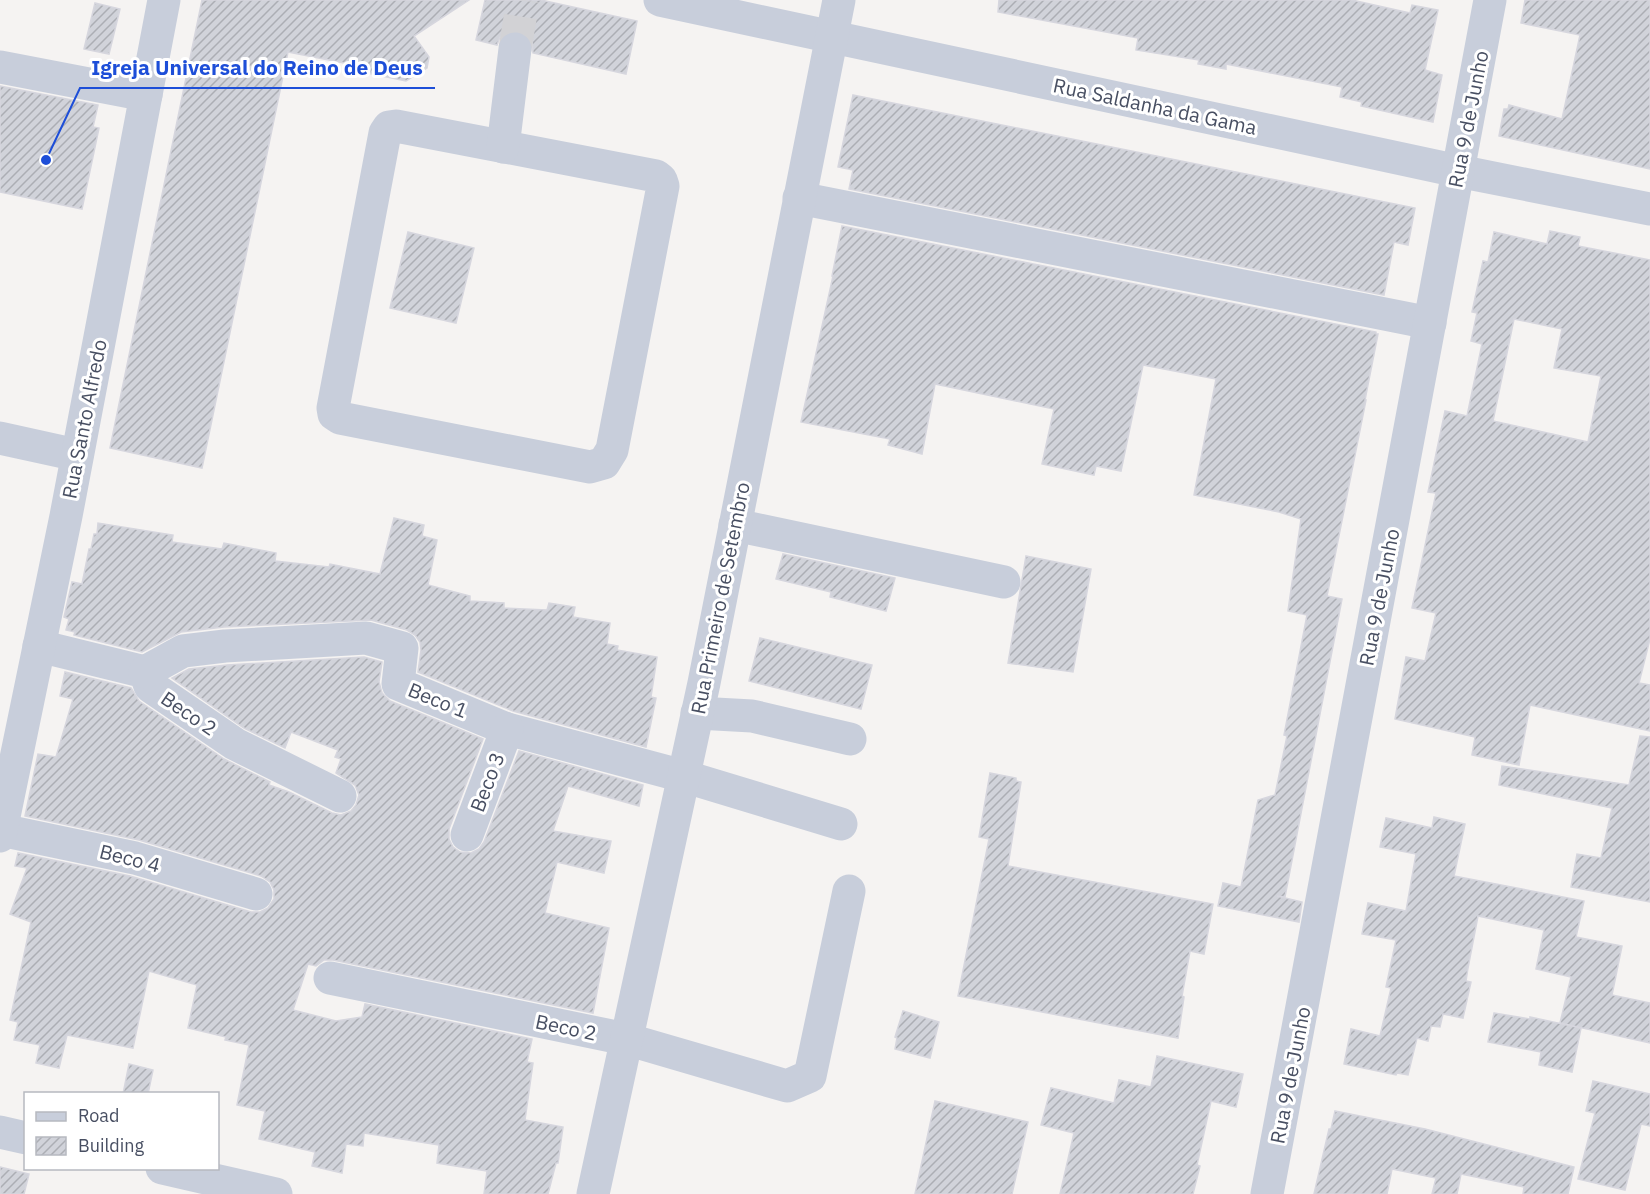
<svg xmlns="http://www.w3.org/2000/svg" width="1650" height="1194" font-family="'IBM Plex Sans',sans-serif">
<defs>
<pattern id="building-hatch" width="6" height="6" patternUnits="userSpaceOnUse" patternTransform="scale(1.5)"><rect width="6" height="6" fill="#d1d3da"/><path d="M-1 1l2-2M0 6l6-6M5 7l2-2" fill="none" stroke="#acaeb4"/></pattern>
</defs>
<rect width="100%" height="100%" fill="#f5f3f2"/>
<g fill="url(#building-hatch)" stroke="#d6d6de" stroke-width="1.5" fill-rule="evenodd">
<polygon points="202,0 469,0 414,36 429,57 427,68 406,81 353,70 349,64 288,52 202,468 110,448"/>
<polygon points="485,0 541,0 637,21 626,74 533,53 532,41 526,34 518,31 507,32 500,37 497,45 476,40"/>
<polygon points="999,0 1352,0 1410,13 1412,5 1438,10 1425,70 1442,75 1433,122 1361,106 1362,102 1340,97 1342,87 1226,64 1226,69 1198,64 1199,60 1136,50 1138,38 998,12"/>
<polygon points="1525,0 1650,0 1650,169 1499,136 1504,109 1508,109 1509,105 1562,119 1580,35 1521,23"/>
<polygon points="95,3 120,9 109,54 84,49"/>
<polygon points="0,86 98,105 93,127 99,128 82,209 0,192"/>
<polygon points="853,95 1415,208 1408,245 1394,242 1384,295 849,189 853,170 838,167"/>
<polygon points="842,226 1376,332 1376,334 1378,334 1365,400 1366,400 1327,596 1342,599 1285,897 1277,896 1302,902 1299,922 1218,906 1223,883 1241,887 1258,800 1275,795 1287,736 1284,735 1307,615 1288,611 1301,519 1279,512 1194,495 1216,379 1143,365 1121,471 1096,466 1094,475 1042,464 1054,409 935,384 922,454 888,445 890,439 801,422 833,276 832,276"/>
<path d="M1550,231l30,6 -2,9 72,14v379l-11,44 11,2v46l-120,-26 -11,60 -47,-10 3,-18 -80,-18 11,-62 19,4 11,-48 -24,-5 24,-115 -8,-1 17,-81 22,5 15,-72 -11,-3 6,-28 -5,-1 11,-51 5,1 6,-30 53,12zM1514,319l48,10 -8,39 47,8 -13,66 -95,-21z"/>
<polygon points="408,232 474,248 456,323 390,308"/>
<polygon points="394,518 424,525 422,536 437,540 428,585 470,596 470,601 504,603 504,608 547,610 549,603 575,607 573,617 610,623 607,644 618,646 617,650 657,657 651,697 656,698 646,747 513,711 418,672 421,650 420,642 415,635 407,630 371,620 224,627 181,632 142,652 74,635 75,632 66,630 69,619 64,617 72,582 82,584 89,549 91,549 94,534 97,534 98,523 173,535 172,542 222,549 224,543 276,553 275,561 329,567 330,564 380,574"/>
<polygon points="783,554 895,578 886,611 830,597 831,592 776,579"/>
<polygon points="1026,556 1091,569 1073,672 1008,663"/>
<polygon points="760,638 872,665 861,709 749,681"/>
<polygon points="364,657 382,662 379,682 382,693 390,701 483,739 449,829 449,839 453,847 460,852 471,853 479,849 484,842 519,751 643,785 639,806 568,786 553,831 611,841 604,873 557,862 545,913 609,928 593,1013 333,960 324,960 316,966 308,964 293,1010 336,1021 362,1017 365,1004 532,1039 527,1062 533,1063 525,1120 563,1127 558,1163 556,1163 548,1194 484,1194 487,1171 437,1163 439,1145 364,1133 363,1146 346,1144 342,1173 312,1166 315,1152 259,1139 265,1111 237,1105 249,1045 225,1040 226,1037 188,1028 197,985 149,971 133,1048 67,1035 59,1068 36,1063 40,1045 14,1040 18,1022 10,1020 31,922 10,914 27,868 15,866 18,853 130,876 251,912 260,912 268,908 274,899 274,890 270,882 261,876 139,840 25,816 38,754 56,757 73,699 60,696 65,672 131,688 139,701 224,759 270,782 269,785 289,792 332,813 341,815 351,811 356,805 359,795 355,785 336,773 341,759 335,757 338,750 291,732 285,748 244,728 172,678 189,669 227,665"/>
<polygon points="1640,736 1650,737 1650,902 1571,887 1577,854 1601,858 1612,808 1499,785 1502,766 1629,785"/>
<polygon points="990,773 1016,778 1016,781 1021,782 1008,866 1213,904 1204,954 1190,951 1182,996 1184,997 1178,1038 958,996 989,839 979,837"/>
<polygon points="1434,817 1465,824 1454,876 1584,901 1576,937 1622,946 1612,995 1650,1003 1650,1043 1560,1023 1571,977 1536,969 1544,930 1478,916 1468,968 1466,981 1471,982 1463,1018 1443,1014 1440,1027 1431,1026 1428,1041 1417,1038 1408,1075 1397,1073 1396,1075 1344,1064 1351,1029 1380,1036 1391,988 1386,987 1396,940 1362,934 1368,903 1406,911 1416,854 1380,847 1386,818 1432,828"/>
<polygon points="903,1011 939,1022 930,1058 895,1049 897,1038 895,1037"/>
<polygon points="1494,1013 1530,1019 1530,1017 1581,1028 1572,1072 1539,1065 1541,1052 1488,1042"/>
<polygon points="1157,1056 1243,1074 1236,1107 1211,1101 1197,1165 1200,1166 1193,1194 1060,1194 1074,1133 1041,1125 1051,1088 1114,1103 1119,1080 1151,1087"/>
<polygon points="129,1064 153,1070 148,1094 123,1094"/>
<polygon points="1593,1081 1650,1094 1650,1126 1641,1124 1625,1190 1578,1179 1595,1113 1586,1111"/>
<polygon points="935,1101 1028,1122 1012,1194 915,1194"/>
<polygon points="1335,1111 1425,1129 1574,1167 1568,1194 1523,1194 1524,1187 1461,1174 1457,1194 1432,1194 1436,1178 1392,1169 1387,1194 1314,1194 1329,1129 1331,1129"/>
<polygon points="0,1167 29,1174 24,1194 0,1194"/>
</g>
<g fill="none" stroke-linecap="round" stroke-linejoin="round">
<polyline stroke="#d2d2d5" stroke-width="33" stroke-dasharray="33 16" stroke-linecap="butt" points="515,49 523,0"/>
<g stroke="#c8cedb" stroke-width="33">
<polyline points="660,0 1458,171 1650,209"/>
<polyline points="0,67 146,95"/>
<polygon points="396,126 656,176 661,180 663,186 612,450 604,463 590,467 340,418 334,414 333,408 385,133 389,127"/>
<polyline points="503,147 515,49"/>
<polyline points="799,198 1430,323"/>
<polyline points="0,438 77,455"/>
<polyline points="735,525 1004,582"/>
<polyline points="39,646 145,672 150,686 235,744 340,796"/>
<polyline points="145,672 183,651 225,646 366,638 402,648 398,684 507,729 683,776 841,824"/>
<polyline points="697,713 752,716 850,739"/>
<polyline points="1,830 135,858 256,894"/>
<polyline points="467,835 507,729"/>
<polyline points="0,836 66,516 164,0"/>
<polyline points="330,978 626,1039 787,1086 810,1076 849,891"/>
<polyline points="0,1132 26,1138"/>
<polyline points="162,1168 276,1194"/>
<polyline points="593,1194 704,683 839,0"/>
<polyline points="1267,1194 1490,0"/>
</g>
</g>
<g text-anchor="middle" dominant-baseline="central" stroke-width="6" stroke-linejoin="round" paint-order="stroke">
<g font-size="20" fill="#484f62" stroke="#fff">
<text transform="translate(1155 106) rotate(12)">Rua Saldanha da Gama</text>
<text transform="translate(1468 119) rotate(-79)">Rua 9 de Junho</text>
<text transform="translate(84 419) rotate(-79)">Rua Santo Alfredo</text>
<text transform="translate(1379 597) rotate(-79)">Rua 9 de Junho</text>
<text transform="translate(720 598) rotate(-79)">Rua Primeiro de Setembro</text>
<text transform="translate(438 700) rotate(22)">Beco 1</text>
<text transform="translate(189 713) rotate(34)">Beco 2</text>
<text transform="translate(487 782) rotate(-69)">Beco 3</text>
<text transform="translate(130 858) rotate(14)">Beco 4</text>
<text transform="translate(566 1027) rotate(12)">Beco 2</text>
<text transform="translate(1290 1075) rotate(-79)">Rua 9 de Junho</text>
</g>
</g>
<path fill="none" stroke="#1d4ed8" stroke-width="2" d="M46 160L80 88H435"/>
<circle fill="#1d4ed8" stroke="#fff" stroke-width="2" cx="46" cy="160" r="6"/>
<g font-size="21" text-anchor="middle" font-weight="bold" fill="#1d4ed8" stroke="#fff" stroke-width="6" stroke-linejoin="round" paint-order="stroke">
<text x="257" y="75">Igreja Universal do Reino de Deus</text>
</g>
<rect x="24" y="1092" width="195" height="78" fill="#ffffff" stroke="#b6b9c0" stroke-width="1.5"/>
<rect x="36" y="1112" width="30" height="9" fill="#c8cedb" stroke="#b6b9c0" stroke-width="1.5"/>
<text x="78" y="1122" font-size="18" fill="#484f62">Road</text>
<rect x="36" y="1137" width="30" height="18" fill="url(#building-hatch)" stroke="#b6b9c0" stroke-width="1.5"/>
<text x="78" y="1152" font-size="18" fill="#484f62">Building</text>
</svg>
